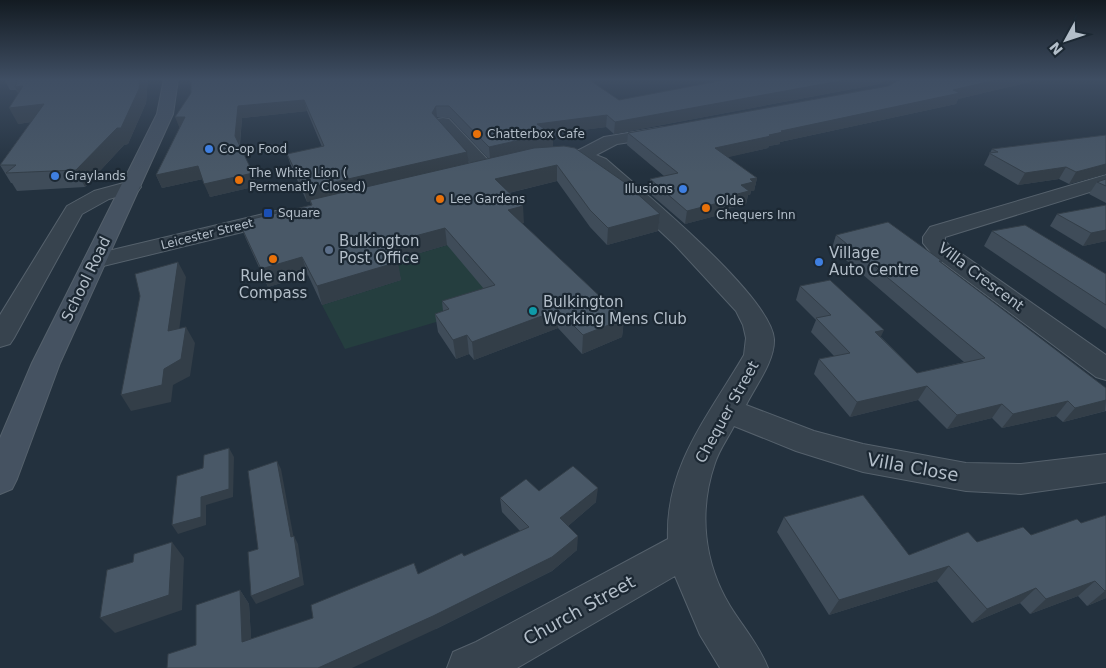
<svg xmlns="http://www.w3.org/2000/svg" width="1106" height="668" font-family="'DejaVu Sans',sans-serif">
<rect width="100%" height="100%" fill="#23313e"/>
<polygon fill="#253e3f" points="515,225 497,304 345,349 322,305 401,280 390,262"/>
<g fill="none" stroke-linecap="round" stroke-linejoin="round">
<defs>
<g id="street">
<polygon points="443,118 449,119 491,163 493,167 491,171 484,173 477,171 437,127 435,123 437,119"/>
<path d="M664,127l6,1 3,4 -3,4 -53,8 -21,11 10,4c35,31 165,137 168,180 1,22 -18,46 -28,66l68,26 49,13 103,19 55,1 85,-10v28l-85,12 -55,-3 -103,-19 -67,-21 -62,-25c-6,12 -15,24 -19,37 -17,49 -11,100 15,143 13,21 29,39 38,62h-48l-20,-33 -25,-59 -158,92h-70l6,-16 23,-10 192,-103c-3,-73 41,-124 76,-184l2,-17 -3,-13 -7,-14 -61,-66 -83,-78 -12,-6 -32,-3 -3,-4 3,-4 6,-1 25,1 25,-13z"/>
<polygon points="1106,175 1106,187 945,237 945,241 949,245 1106,355 1106,380 1096,377 933,255 923,243 923,237 930,227"/>
<polygon points="131,181 138,183 141,187 138,191 109,199 82,214 14,338 10,344 0,347 0,315 67,206 94,191"/>
<polygon points="276,211 284,212 287,217 284,222 95,268 87,266 83,261 87,256"/>
</g>
<polygon id="secondary" points="164,79 178,79 173,114 60,363 17,479 12,489 0,494 0,438 32,363 157,114"/>
</defs>
<use href="#street" stroke="#55616c" stroke-width="2"/>
<use href="#secondary" stroke="#55616c" stroke-width="2"/>
<use href="#street" fill="#37434e" fill-rule="evenodd"/>
<use href="#secondary" fill="#455261" fill-rule="evenodd"/>
</g>
<g fill="#3f4c59" fill-rule="evenodd">
<polygon points="4,79 148,79 146,103 128,144 124,145 85,187 17,191 12,183 11,183 0,165 31,122 18,124 18,93 16,90 10,90"/>
<polygon points="1030,82 958,99 956,104 780,142 780,144 769,146 768,148 727,157 757,178 754,191 751,191 750,195 748,195 746,204 720,211 719,215 685,224 648,192 650,179 664,176 627,145 628,133 888,86"/>
<path d="M879,84l-265,50 -8,-7 -55,7 2,13 107,67 -2,17 -51,14 -17,-18 -33,-46 -48,12 15,30h-2l102,96 -2,18 -40,17 -24,-26 -84,32 -5,-6 -13,5 -18,-27 -3,-18 8,-3 -1,-10 42,-12 -37,-44 -51,15 5,20 -79,25 -14,-30 -40,12 -22,-48 -7,-17 72,-17 -1,-4 -3,1 -16,-36 -4,-12 35,-7 -15,-36 -65,7 -2,27 17,41 -47,11 -7,-18 -41,9 -6,-13 24,-47 11,-35 428,7zM437,117l13,1 39,41 -21,4 -1,-11 -30,-34z"/>
<polygon points="1106,135 1106,174 1069,184 1059,179 1018,185 984,165 992,149"/>
<polygon points="1106,179 1106,203 1089,194 1097,182"/>
<polygon points="1106,205 1106,241 1083,246 1050,226 1057,214"/>
<polygon points="992,231 1106,274 1106,329 984,246"/>
<polygon points="836,235 942,261 941,263 1106,388 1106,411 1063,422 1056,416 1002,428 992,418 947,429 918,400 850,417 814,374 819,359 834,356 811,332 816,320 796,300 800,286 881,337 917,373 964,362 832,248"/>
<polygon points="539,491 596,502 568,526 577,550 552,571 436,629 196,645 240,590 249,604 251,639 313,618 418,574 464,556 520,531 502,512 500,498"/>
<polygon points="1106,515 1106,598 1087,606 1078,596 1030,614 1020,603 972,623 937,581 829,615 777,532 784,517 909,555 977,542 1031,535 1081,523"/>
</g>
<g fill="#333e48">
<polygon points="140,79 148,79 146,103 128,144 124,145 85,187 76,170"/>
<polygon points="851,79 887,79 879,84 614,134 615,122"/>
<polygon points="1000,79 1031,79 1030,82 958,99 956,104 780,142 780,144 769,146 768,148 712,161 715,148 769,135 781,131"/>
<polygon points="23,86 23,102 15,87"/>
<polygon points="304,100 307,111 242,118 239,148 235,136 238,106"/>
<polygon points="44,104 53,119 18,124 9,108"/>
<polygon points="436,106 437,117 434,124 432,113"/>
<polygon points="607,115 606,127 538,136 537,124"/>
<polygon points="175,117 185,117 180,129"/>
<polygon points="553,135 553,147 490,159 489,147 533,137"/>
<polygon points="467,152 469,164 307,202 304,189"/>
<polygon points="1106,164 1106,174 1069,184 1076,172"/>
<polygon points="557,165 557,181 496,196 495,179"/>
<polygon points="198,166 203,179 162,188 156,175"/>
<polygon points="1066,167 1059,179 1018,185 1025,173"/>
<polygon points="253,173 257,186 210,197 204,184"/>
<polygon points="757,178 754,191 751,191 750,195 748,195 746,204 720,211 719,215 685,224 687,211 718,199 750,179"/>
<polygon points="523,206 524,223 509,227 508,210"/>
<polygon points="660,214 658,231 607,245 608,228"/>
<polygon points="445,228 447,245 389,262 385,244"/>
<polygon points="1106,230 1106,241 1083,246 1091,233"/>
<polygon points="302,257 308,275 268,287 261,269"/>
<polygon points="178,262 186,277 177,347 168,331"/>
<polygon points="398,262 401,280 322,305 317,286"/>
<polygon points="558,310 558,328 474,360 472,342"/>
<polygon points="624,319 622,337 582,354 583,335"/>
<polygon points="186,327 195,343 190,376 173,385 171,402 131,411 121,395 164,369"/>
<polygon points="884,330 877,345 875,332"/>
<polygon points="467,335 469,354 456,359 453,340"/>
<polygon points="927,386 918,400 850,417 857,402"/>
<polygon points="1106,400 1105,411 1063,422 1075,408"/>
<polygon points="1068,401 1056,416 1002,428 1013,414"/>
<polygon points="1002,404 992,418 947,429 957,415"/>
<polygon points="229,448 234,457 233,497 206,505 206,525 178,534 172,525 201,497"/>
<polygon points="277,461 281,469 295,545 291,537"/>
<polygon points="598,488 596,502 560,533 560,518"/>
<polygon points="294,536 298,544 304,585 256,604 251,596"/>
<polygon points="578,536 577,550 552,571 436,629 352,668 318,668"/>
<polygon points="172,542 184,558 182,610 115,633 100,618"/>
<polygon points="949,566 937,581 829,615 839,600"/>
<polygon points="1095,581 1078,596 1030,614 1046,599"/>
<polygon points="1036,588 1020,603 972,623 987,609"/>
<polygon points="240,590 249,604 252,654 242,642"/>
<polygon points="1106,590 1106,598 1087,606 1105,591"/>
</g>
<g fill="#495867" stroke="#333e48">
<polygon points="18,79 140,79 139,89 121,128 117,128 76,170 6,173 16,165 0,165 44,104 9,108 23,86 15,87"/>
<polygon points="191,79 588,79 619,100 729,79 851,79 615,122 607,115 537,124 553,135 533,137 489,147 449,106 436,106 432,113 467,152 304,189 287,154 324,146 304,100 238,106 235,136 253,173 204,184 198,166 156,175 185,117 175,117 191,93"/>
<polygon points="901,79 1000,79 953,90 960,93 781,131 783,132 769,135 771,136 715,148 757,178 750,179 753,182 741,185 749,191 718,199 722,202 687,211 650,179 678,173 628,133 888,86"/>
<polygon points="1106,135 1106,164 1076,172 1066,167 1025,173 989,153 998,152 992,149"/>
<polygon points="564,146 575,148 624,182 660,214 608,228 590,210 557,165 495,179 523,206 508,210 624,319 583,335 558,310 472,342 467,335 453,340 435,314 449,309 442,301 495,285 445,228 385,244 398,262 317,286 302,257 261,269 239,222 312,205 310,200 534,148"/>
<polygon points="1106,179 1106,186 1097,182"/>
<polygon points="1106,205 1106,230 1091,233 1057,214"/>
<polygon points="888,222 942,261 939,261 1106,388 1106,400 1075,408 1068,401 1013,414 1002,404 957,415 927,386 857,402 819,359 850,353 816,318 831,315 800,286 830,280 884,330 875,332 917,373 985,358 836,235"/>
<polygon points="1025,225 1106,274 1106,305 992,231"/>
<polygon points="178,262 168,331 186,327 181,359 164,369 162,385 121,395 140,296 135,274"/>
<polygon points="229,448 229,489 201,497 201,517 172,525 177,476 203,468 204,455"/>
<polygon points="277,461 291,537 294,536 300,577 251,596 248,552 258,549 248,471"/>
<polygon points="573,466 598,488 560,518 578,536 552,557 433,616 318,668 167,668 168,654 196,645 196,605 240,590 242,642 313,618 311,605 414,563 418,574 462,553 464,556 529,527 500,498 526,479 539,491"/>
<polygon points="863,495 909,555 968,532 977,542 1023,527 1031,535 1077,519 1081,523 1106,515 1106,590 1105,591 1095,581 1046,599 1036,588 987,609 949,566 839,600 784,517"/>
<polygon points="172,542 169,595 100,618 107,570 133,562 134,554"/>
</g>
<linearGradient id="sky" x2="0" y2="1"><stop stop-color="#131b22"/><stop offset="0.46" stop-color="#3f4e63"/><stop offset="1" stop-color="#3f4e63" stop-opacity="0"/></linearGradient>
<rect width="1106" height="173" fill="url(#sky)"/>
<g fill="#e8710a" stroke="#1c2833" stroke-width="2">
<circle cx="477" cy="134" r="5"/>
<circle cx="239" cy="180" r="5"/>
<circle cx="440" cy="199" r="5"/>
<circle cx="706" cy="208" r="5"/>
<circle cx="273" cy="259" r="5"/>
</g>
<g fill="#3f7fe0" stroke="#1c2833" stroke-width="2">
<circle cx="209" cy="149" r="5"/>
<circle cx="55" cy="176" r="5"/>
<circle cx="683" cy="189" r="5"/>
<circle cx="819" cy="262" r="5"/>
</g>
<rect fill="#1a4fb4" stroke="#1c2833" stroke-width="2" x="263" y="208" width="10" height="10" rx="2.5"/>
<circle fill="#5c6f8a" stroke="#1c2833" stroke-width="2" cx="329" cy="250" r="5"/>
<circle fill="#0f9aa8" stroke="#1c2833" stroke-width="2" cx="533" cy="311" r="5"/>
<g text-anchor="middle" dominant-baseline="central" stroke-width="4.5" stroke-linejoin="round" paint-order="stroke">
<g font-size="12" fill="#b3bec9" stroke="#1c2833" text-anchor="start">
<text x="487" y="134">Chatterbox Cafe</text>
<text x="219" y="149">Co-op Food</text>
<text x="249" y="173">The White Lion (<tspan x="249" dy="14">Permenatly Closed)</tspan></text>
<text x="65" y="176">Graylands</text>
<text x="673" y="189" text-anchor="end">Illusions</text>
<text x="450" y="199">Lee Gardens</text>
<text x="716" y="201">Olde<tspan x="716" dy="14">Chequers Inn</tspan></text>
<text x="278" y="213">Square</text>
</g>
<g font-size="12" fill="#b3bec9" stroke="#1c2833">
<text transform="translate(207 234) rotate(-14)">Leicester Street</text>
</g>
<g font-size="15" fill="#b3bec9" stroke="#1c2833" text-anchor="start">
<text x="339" y="241">Bulkington<tspan x="339" dy="17">Post Office</tspan></text>
<text x="829" y="253">Village<tspan x="829" dy="17">Auto Centre</tspan></text>
<text x="273" y="276" text-anchor="middle">Rule and<tspan x="273" dy="17">Compass</tspan></text>
<text x="543" y="302">Bulkington<tspan x="543" dy="17">Working Mens Club</tspan></text>
</g>
<g font-size="15" fill="#b3bec9" stroke="#1c2833">
<text transform="translate(981 277) rotate(37)">Villa Crescent</text>
<text transform="translate(86 279) rotate(-64)">School Road</text>
<text transform="translate(727 412) rotate(-61)">Chequer Street</text>
</g>
<g font-size="18" fill="#b3bec9" stroke="#1c2833">
<text transform="translate(913 467) rotate(10)">Villa Close</text>
<text transform="translate(579 610) rotate(-29)">Church Street</text>
</g>
</g>
<g transform="translate(1066 40) rotate(230)" stroke="#1c2833" stroke-width="4" paint-order="stroke">
<path d="M0-4L9 19L0 12L-9 19Z" fill="#b3bec9"/>
<text y="-8" font-size="14" font-weight="bold" text-anchor="middle" fill="#b3bec9">N</text>
</g>
</svg>
